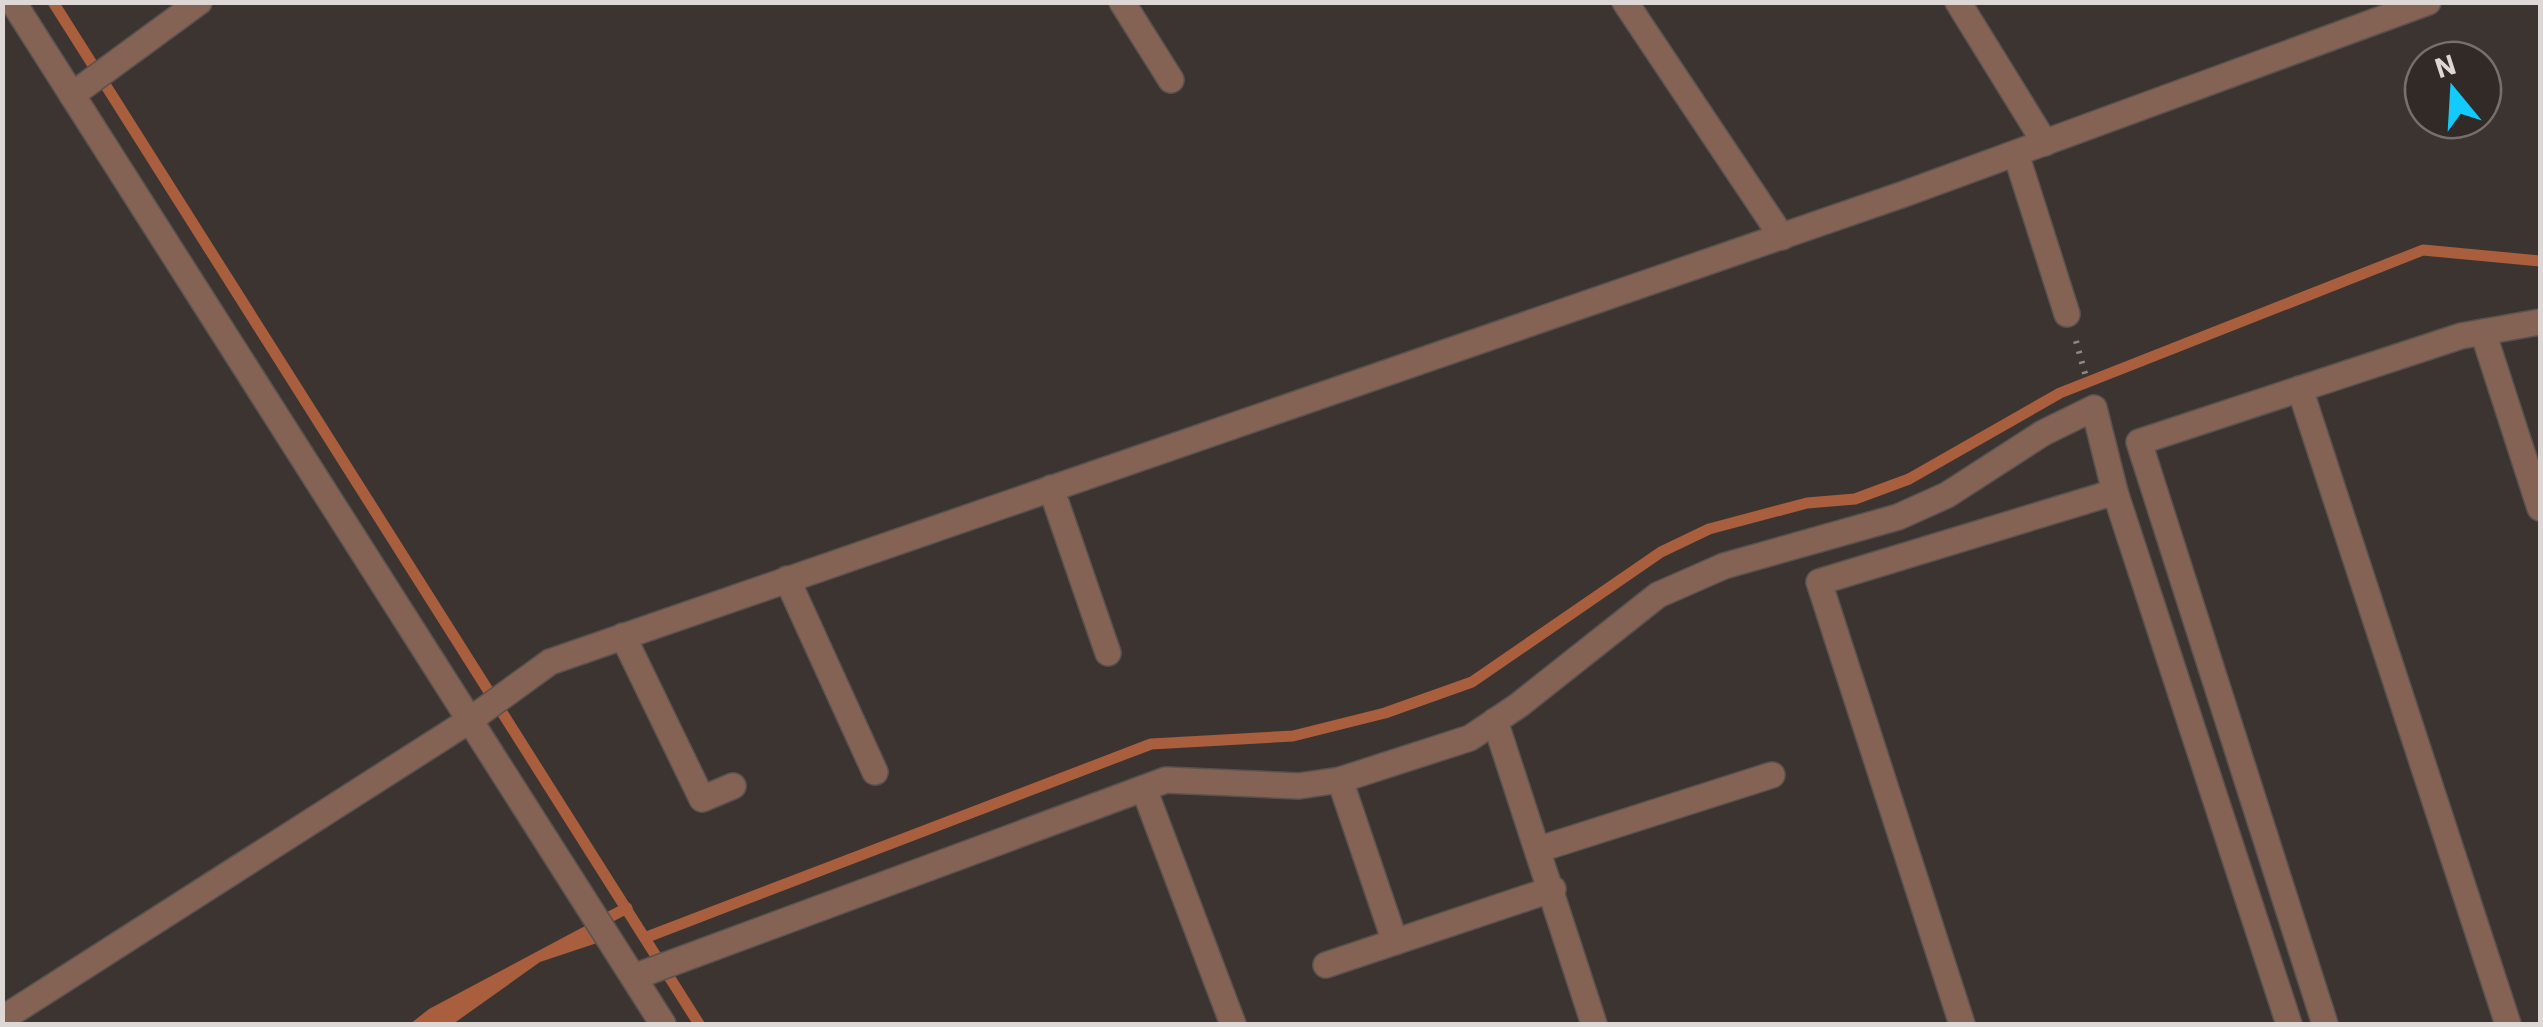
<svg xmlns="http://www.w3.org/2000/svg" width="2543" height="1027" font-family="'IBM Plex Sans',sans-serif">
<rect width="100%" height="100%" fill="#3c3431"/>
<polygon fill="#a95e3e" points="585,926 597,943 540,962 453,1024 410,1024 429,1009"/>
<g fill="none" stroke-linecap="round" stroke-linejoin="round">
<g stroke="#a95e3e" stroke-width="11">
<polyline points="53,2 699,1024"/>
<polyline points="596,924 627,908"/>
<polyline points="647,937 1151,744 1293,736 1385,713 1472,682 1661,552 1709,529 1807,503 1855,499 1909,479 2060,393 2423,250 2540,261"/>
</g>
<defs>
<g id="minor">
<polyline points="13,2 663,1024"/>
<polyline points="1122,2 1171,80"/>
<polyline points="1625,2 1782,237"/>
<polyline points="1958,2 2045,143"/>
<polyline points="72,95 199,2"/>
<polyline points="2016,154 2067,314"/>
<polyline points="2483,332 2540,508"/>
<polyline points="2300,389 2508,1024"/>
<polyline points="1051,488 1108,653"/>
<polyline points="787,579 875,772"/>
<polyline points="623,636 702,799 733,786"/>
<polyline points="1495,721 1594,1024"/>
<polyline points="1340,780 1395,942"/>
<polyline points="1144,789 1233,1024"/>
<polyline points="1540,849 1772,775"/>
<polyline points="1326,965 1553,889"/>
<polyline points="634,977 1166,780 1299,786 1340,780 1470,738 1519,705 1658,595 1724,566 1898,517 1947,495 2043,433 2094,408 2115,492 2289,1024"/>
<polyline points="2,1019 470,720 550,662 1904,194 2428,2"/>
<polyline points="1962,1024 1819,582 2115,492"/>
<polyline points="2325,1024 2139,442 2461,336 2540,322"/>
</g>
</defs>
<use href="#minor" stroke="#59524f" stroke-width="28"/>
<polyline stroke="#8e8885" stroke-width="6" stroke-dasharray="2.5 8" stroke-linecap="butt" points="2076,341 2086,377"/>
<use href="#minor" stroke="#846254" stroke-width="25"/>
</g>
<rect width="2543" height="1027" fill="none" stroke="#ddd8d6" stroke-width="10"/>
<g transform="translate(2453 90) rotate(342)"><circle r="48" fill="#322a27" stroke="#76706d" stroke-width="2.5"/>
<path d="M0-8L18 38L0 25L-18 38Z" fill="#12cafb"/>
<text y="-15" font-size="28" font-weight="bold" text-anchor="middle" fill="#ddd8d6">N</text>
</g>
</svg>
